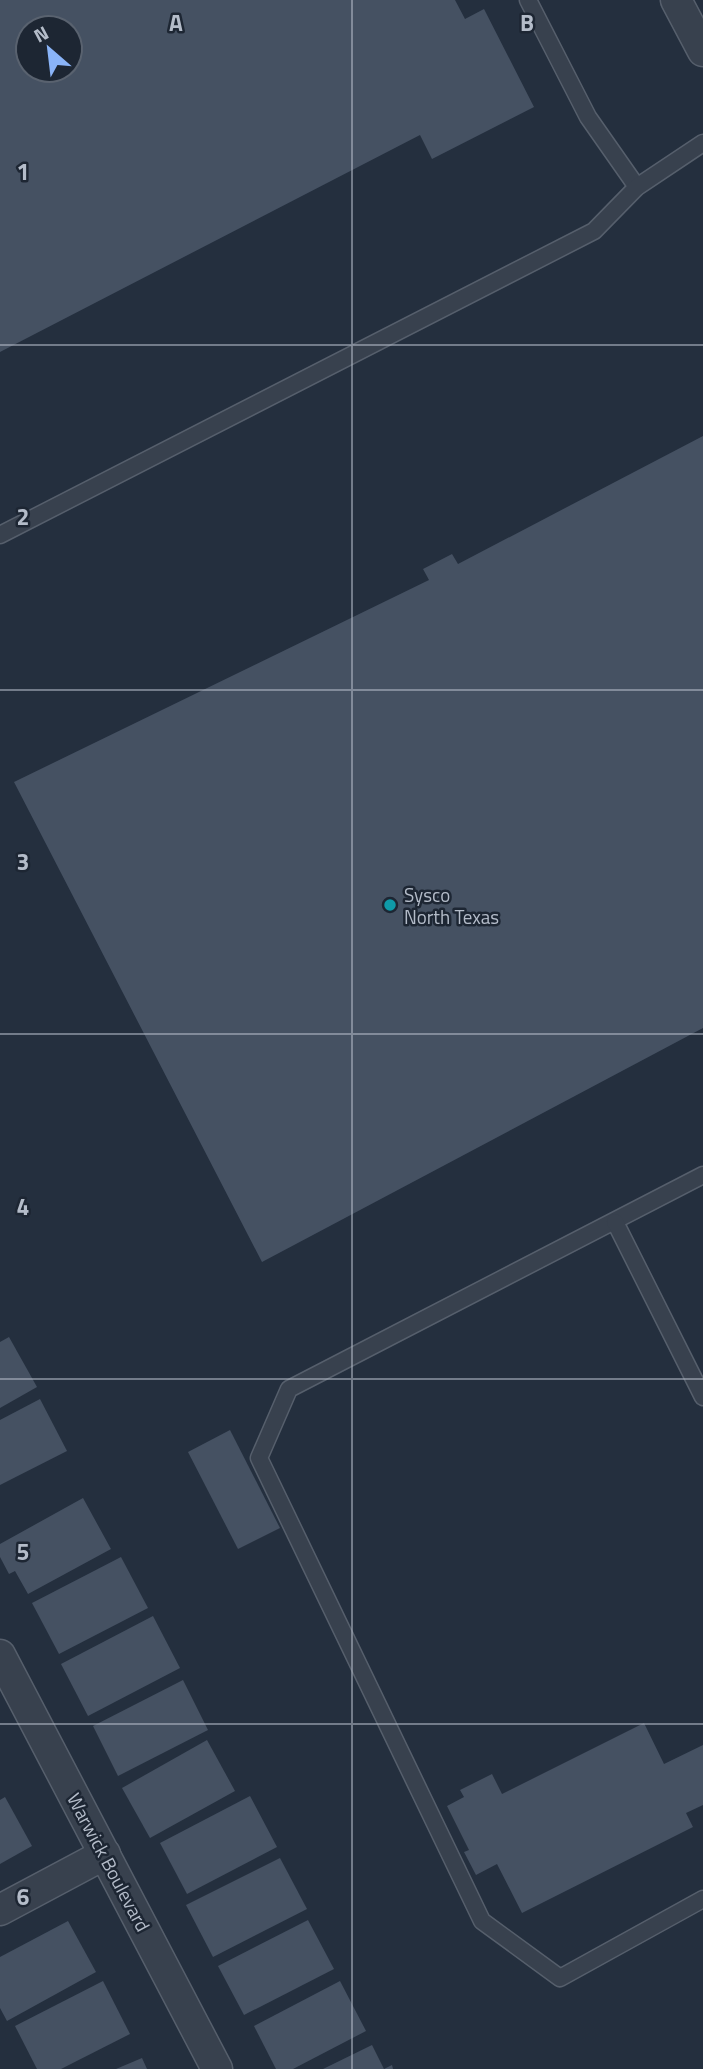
<svg xmlns="http://www.w3.org/2000/svg" width="703" height="2069" font-family="'Titillium Web',sans-serif">
<rect width="100%" height="100%" fill="#242f3e"/>
<g fill="#455162" fill-rule="evenodd">
<path d="M0,0h455l10,19 19,-10 50,98 -102,52 -12,-24 -420,217zM28,28h42v42h-42z"/>
<polygon points="703,436 703,1028 262,1262 14,782 429,580 423,569 452,554 458,564"/>
<polygon points="9,1337 37,1387 0,1408 0,1342"/>
<polygon points="40,1399 67,1451 0,1485 0,1420"/>
<polygon points="230,1430 280,1528 238,1549 188,1452"/>
<polygon points="83,1498 111,1549 28,1594 15,1571 9,1574 0,1557 0,1544"/>
<polygon points="121,1557 148,1608 59,1654 32,1603"/>
<polygon points="153,1616 180,1668 88,1716 61,1664"/>
<polygon points="183,1680 208,1730 118,1776 93,1726"/>
<polygon points="644,1723 664,1764 703,1745 703,1805 686,1813 693,1827 522,1913 497,1864 476,1875 464,1852 469,1850 447,1806 464,1797 460,1790 492,1774 502,1794"/>
<polygon points="207,1740 235,1791 150,1838 122,1788"/>
<polygon points="250,1796 277,1847 187,1894 160,1843"/>
<polygon points="5,1797 32,1846 0,1864 0,1800"/>
<polygon points="280,1858 307,1909 213,1957 186,1905"/>
<polygon points="308,1920 334,1969 244,2015 218,1966"/>
<polygon points="68,1921 96,1972 7,2021 0,2008 0,1957"/>
<polygon points="103,1981 130,2034 61,2069 37,2069 15,2026"/>
<polygon points="340,1981 366,2031 293,2069 276,2069 254,2026"/>
<polygon points="372,2045 384,2069 392,2065 393,2069 323,2069"/>
<polygon points="142,2058 147,2069 116,2069"/>
</g>
<g fill="none" stroke-linecap="round" stroke-linejoin="round">
<defs>
<g id="service">
<polyline points="528,0 588,117 637,187"/>
<polyline points="0,535 594,231 637,187 703,143"/>
<polyline points="703,1175 289,1389 259,1458 482,1921 560,1978 703,1899"/>
<polyline points="615,1222 703,1397"/>
</g>
<g id="minor">
<polyline points="676,0 703,51"/>
<polyline points="0,1655 217,2069"/>
<polyline points="0,1910 105,1854"/>
</g>
</defs>
<use href="#service" stroke="#565f6c" stroke-width="19"/>
<use href="#minor" stroke="#565f6c" stroke-width="33"/>
<use href="#service" stroke="#38414e" stroke-width="16"/>
<use href="#minor" stroke="#38414e" stroke-width="30"/>
</g>
<path fill="none" stroke="#b4bcc9" stroke-width="2" stroke-opacity="0.55" d="M352,0v2069M0,345h703M0,690h703M0,1034h703M0,1379h703M0,1724h703"/>
<circle fill="#0f9aa8" stroke="#1d2633" stroke-width="2.5" cx="390" cy="905" r="7"/>
<g text-anchor="middle" dominant-baseline="central" stroke-width="5" stroke-linejoin="round" paint-order="stroke">
<g font-size="19" fill="#b4bcc9" stroke="#1d2633" text-anchor="start">
<text x="404" y="894">Sysco<tspan x="404" dy="22">North Texas</tspan></text>
</g>
<g font-size="19" fill="#b4bcc9" stroke="#1d2633">
<text transform="translate(109 1862) rotate(62)">Warwick Boulevard</text>
</g>
</g>
<g font-size="23" text-anchor="middle" font-weight="bold" fill="#b4bcc9" stroke="#1d2633" stroke-width="5" stroke-linejoin="round" paint-order="stroke">
<text x="176" y="31">A</text>
<text x="527" y="31">B</text>
<text x="23" y="180">1</text>
<text x="23" y="525">2</text>
<text x="23" y="870">3</text>
<text x="23" y="1215">4</text>
<text x="23" y="1560">5</text>
<text x="23" y="1905">6</text>
</g>
<g transform="translate(49 49) rotate(332)"><circle r="33" fill="#1d2633" stroke="#59626f" stroke-width="2"/>
<path d="M0-5L12 26L0 18L-12 26Z" fill="#8ab4f8"/>
<text y="-10" font-size="19" font-weight="bold" text-anchor="middle" fill="#b4bcc9">N</text>
</g>
</svg>
